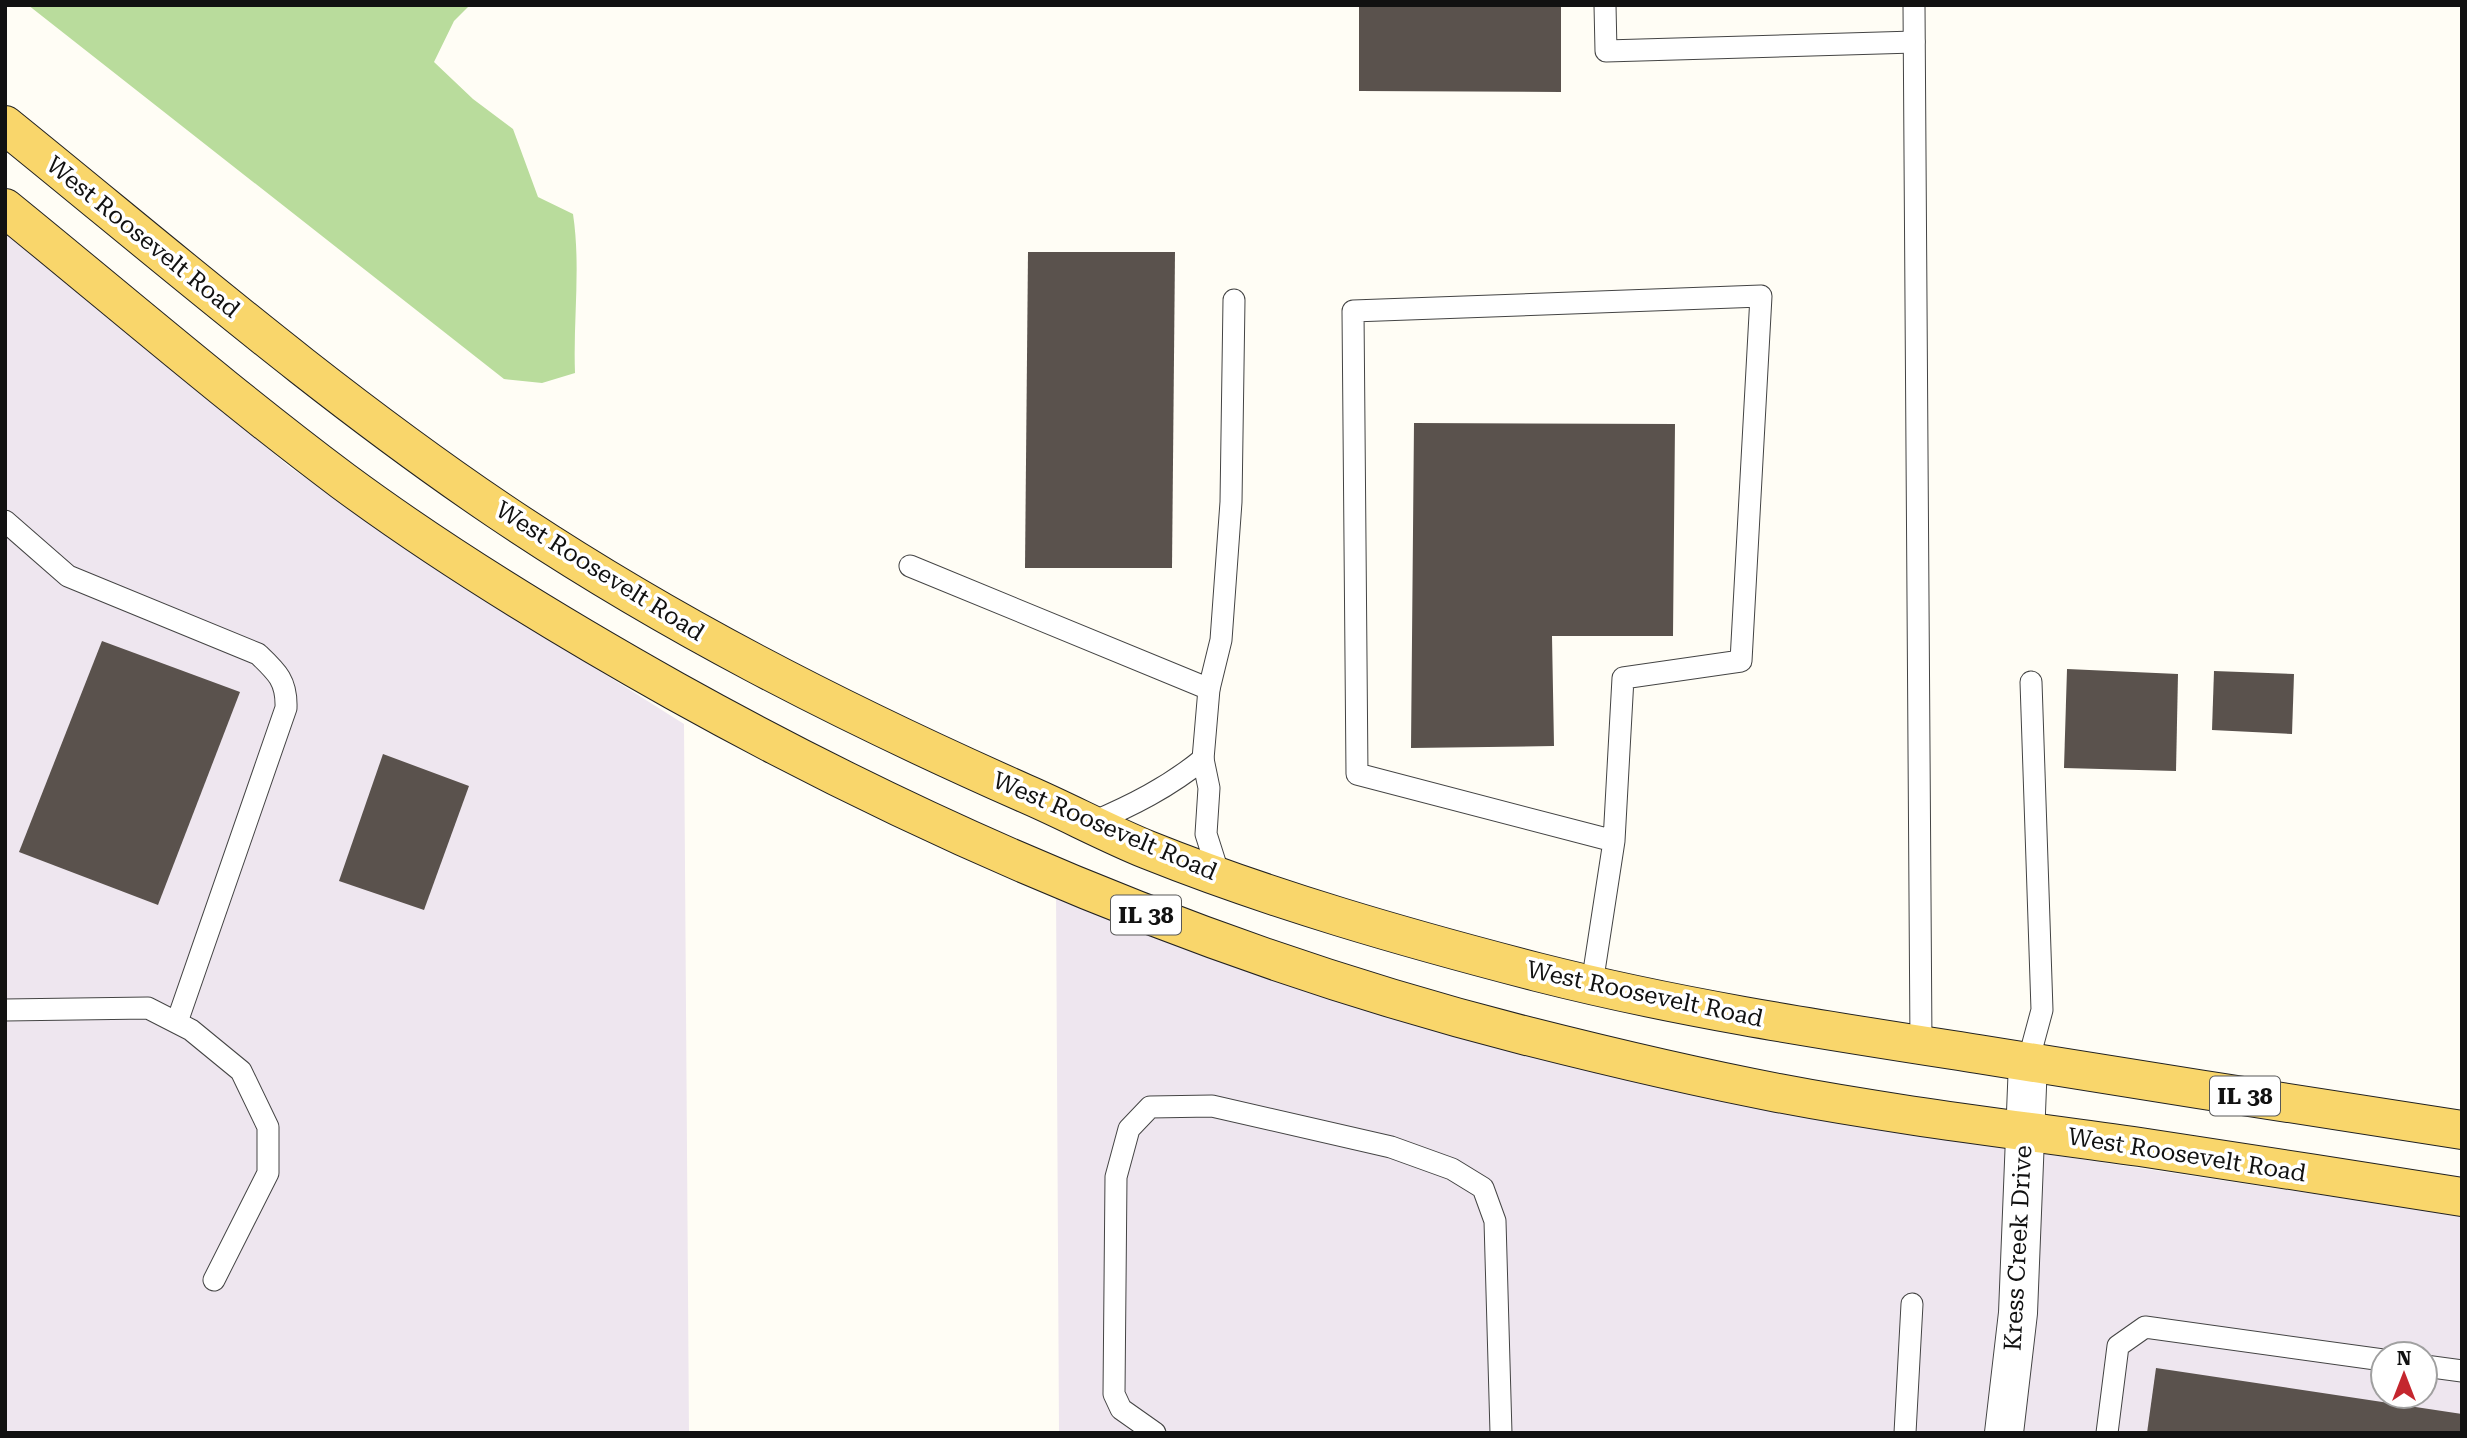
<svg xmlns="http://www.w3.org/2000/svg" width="2467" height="1438" font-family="'Roboto Serif',serif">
<rect width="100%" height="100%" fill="#fffdf5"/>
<g fill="#eee6ef" fill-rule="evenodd">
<polygon points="5,229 291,468 495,605 684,724 689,1433 5,1433"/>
<path d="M1056,890l359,134 596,125 451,67v217h-1403zM2383,1354h42v42h-42z"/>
</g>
<path fill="#b9dc9c" d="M28,5h442l-16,16 -20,41 39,37 40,30 25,68 35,17c8,53 0,106 2,159l-33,10 -38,-4z"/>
<g fill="#5a524d">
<polygon points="1359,5 1561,5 1561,92 1359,91"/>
<polygon points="1028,252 1175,252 1172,568 1025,568"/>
<polygon points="1414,423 1675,424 1673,636 1552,636 1554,746 1411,748"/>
<polygon points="102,641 240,692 158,905 19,852"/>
<polygon points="2067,669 2178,674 2176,771 2064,768"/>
<polygon points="2214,671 2294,674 2292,734 2212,730"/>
<polygon points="383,754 469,786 424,910 339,881"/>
<polygon points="2156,1368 2462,1414 2462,1433 2147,1433"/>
</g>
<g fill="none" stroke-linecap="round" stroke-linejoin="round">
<defs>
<g id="lane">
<polyline points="1605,5 1606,51 1914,42"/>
<polyline points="1914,5 1921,1045"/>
<path d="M5,521l63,55 190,78c19,18 29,27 28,54l-109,314"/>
<polyline points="910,566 1209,689"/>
<polyline points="1203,759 1209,689 1221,640 1231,502 1234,300"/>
<path d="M1091,823c40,-17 78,-36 112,-64l6,29 -3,46 13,41"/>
<polyline points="1592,984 1614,841 1623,678 1741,661 1761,296 1353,311 1357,774 1614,841"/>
<polyline points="5,1010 148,1008 191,1030 241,1071 268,1127 268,1173 214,1280"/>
<polyline points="2028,1062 2042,1010 2031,682"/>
<polyline points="2425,1366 2462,1371"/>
<polyline points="1155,1433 1121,1409 1114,1394 1116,1177 1129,1129 1150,1107 1212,1106 1391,1147 1452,1169 1483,1188 1495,1221 1501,1433"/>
<polyline points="1905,1433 1912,1304"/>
<polyline points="2107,1433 2118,1346 2145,1327 2383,1360"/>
</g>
<polyline id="street" points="2004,1433 2018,1313 2028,1062"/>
<g id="primary">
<path d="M5,125c162,131 320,268 493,385 166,112 343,202 526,283 42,18 82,40 124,57 125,50 258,88 389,122 145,37 293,59 441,82 161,26 323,51 484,76"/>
<path d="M5,208c112,91 222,186 338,273 104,77 218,146 332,210 269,150 553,269 852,345 83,21 167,41 251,57 120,23 242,37 362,54 107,16 215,33 322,50"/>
</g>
</defs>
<use href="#lane" stroke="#444" stroke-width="23"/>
<use href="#street" stroke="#444" stroke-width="40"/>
<use href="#primary" stroke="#222" stroke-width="40"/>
<use href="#lane" stroke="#fff" stroke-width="21"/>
<use href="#street" stroke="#fff" stroke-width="38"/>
<use href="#primary" stroke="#f9d66b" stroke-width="38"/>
</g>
<g text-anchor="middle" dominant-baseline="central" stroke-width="7" stroke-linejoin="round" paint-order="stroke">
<g fill="#fff" stroke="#585858" stroke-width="2">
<rect x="1111" y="895.5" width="70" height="39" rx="5"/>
<rect x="2210" y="1076.5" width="70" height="39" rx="5"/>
</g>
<g font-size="23" font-weight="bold" fill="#111">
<text x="1146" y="915">IL 38</text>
<text x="2245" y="1096">IL 38</text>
</g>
<g font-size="24" fill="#111" stroke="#fff">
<text transform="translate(143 237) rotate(39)">West Roosevelt Road</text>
<text transform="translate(600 571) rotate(32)">West Roosevelt Road</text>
<text transform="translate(1105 826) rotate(23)">West Roosevelt Road</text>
<text transform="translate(1645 994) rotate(12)">West Roosevelt Road</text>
<text transform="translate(2187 1155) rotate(9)">West Roosevelt Road</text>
<text transform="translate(2018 1248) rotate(-87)">Kress Creek Drive</text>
</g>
</g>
<rect width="2467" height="1438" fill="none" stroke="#111111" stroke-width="14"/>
<g transform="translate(2404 1375)"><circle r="33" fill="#ffffff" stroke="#a0a0a0" stroke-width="2"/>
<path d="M0-5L12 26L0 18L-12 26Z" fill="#c4262e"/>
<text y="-10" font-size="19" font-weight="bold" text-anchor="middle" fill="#111111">N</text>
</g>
</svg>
